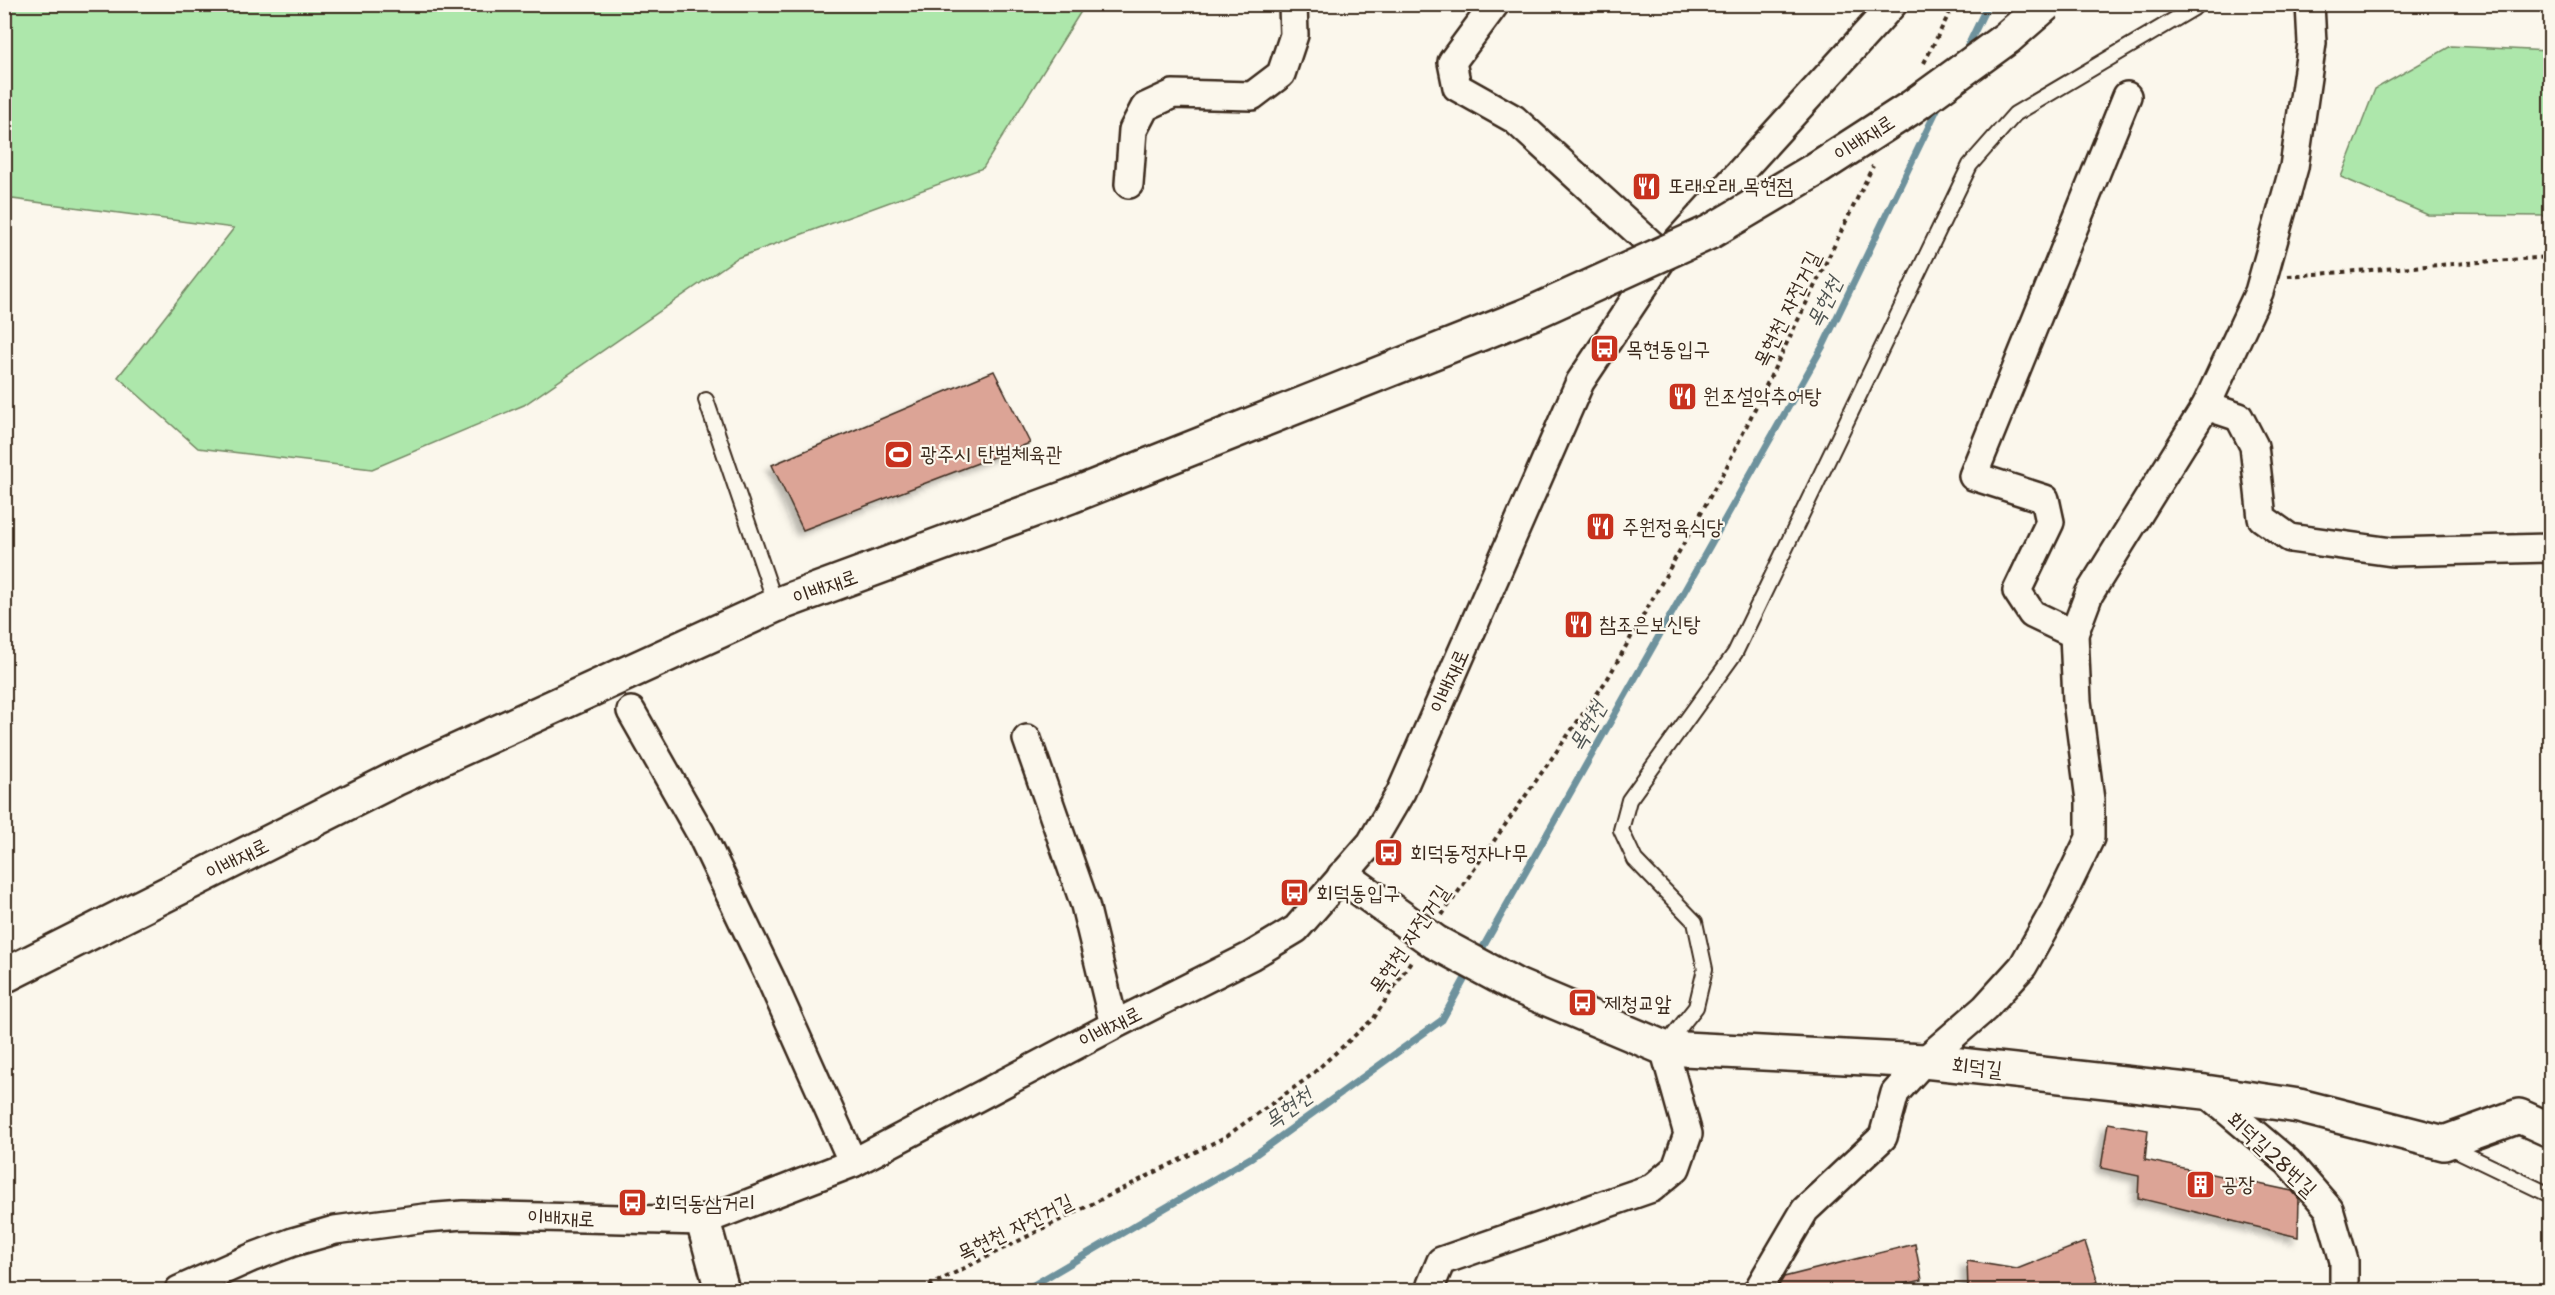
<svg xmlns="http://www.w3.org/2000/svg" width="2555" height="1295" font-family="'Shantell Sans','Poor Story',sans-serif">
<defs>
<filter id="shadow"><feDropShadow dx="-5.5" dy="5.5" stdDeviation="3" flood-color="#0004"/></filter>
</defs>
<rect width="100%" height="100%" fill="#fbf7ec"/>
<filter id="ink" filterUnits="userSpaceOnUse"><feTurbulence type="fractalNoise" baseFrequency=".0167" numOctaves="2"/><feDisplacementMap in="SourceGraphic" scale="12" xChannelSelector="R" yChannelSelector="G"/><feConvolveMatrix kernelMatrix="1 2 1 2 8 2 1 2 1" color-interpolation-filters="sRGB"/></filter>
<g filter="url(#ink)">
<g fill="#ade7ab" stroke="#748864" stroke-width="1.5">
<polygon points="5,4 1085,4 1085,5 983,168 737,258 524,405 372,469 198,448 118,377 234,228 5,198"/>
<polygon points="2451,46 2550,51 2550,216 2428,215 2341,177 2375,89"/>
</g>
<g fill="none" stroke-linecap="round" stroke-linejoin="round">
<g stroke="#6e929d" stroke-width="7">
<polyline points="1964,54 1988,4"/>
<polyline points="1478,956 1824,344 1941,101"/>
<polyline points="1025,1290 1252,1157 1442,1020 1469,971"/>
</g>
</g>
<g fill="#dca496" stroke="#3b2a1e" stroke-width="1.5" filter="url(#shadow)">
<polygon points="994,371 1030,443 803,530 772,465"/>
<polygon points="2108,1123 2148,1130 2145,1160 2292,1191 2299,1199 2298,1237 2138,1198 2139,1176 2101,1168"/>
<polygon points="2085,1242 2098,1282 2068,1290 1968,1290 1967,1261 2017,1269"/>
<polygon points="1915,1244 1922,1280 1880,1290 1776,1290 1784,1277"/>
</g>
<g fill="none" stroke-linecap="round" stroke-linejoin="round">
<defs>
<g id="lane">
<polyline points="706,400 776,605"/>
<polyline points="1665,1046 1696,1007 1705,969 1695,922 1635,860 1621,830 1629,800 1735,653 1970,165 2015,114 2194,8"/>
<polyline points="2448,1146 2550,1195"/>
</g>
<g id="street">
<polyline points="1495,4 1452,62 1457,87 1514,119 1664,256"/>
<polyline points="1129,184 1133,130 1145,107 1173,94 1252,96 1281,74 1294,35 1293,4"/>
<polyline points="2206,406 2239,417 2254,446 2262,518 2290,538 2392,552 2550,548"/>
<polyline points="2074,634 2032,614 2017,591 2050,522 2045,499 1973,476 2127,96"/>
<polyline points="631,711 701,834 772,982 853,1163"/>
<polyline points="1027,739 1085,905 1114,1025"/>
<polyline points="2205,1092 2288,1162 2329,1209 2344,1261 2344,1290"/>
<polyline points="179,1290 253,1257 293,1242 335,1230 425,1218 463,1215 703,1221 853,1163 1114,1025 1251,956 1296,929 1371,843 1401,792 1580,382 1664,256 1893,4"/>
<polyline points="1433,1290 1431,1285 1441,1261 1652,1188 1676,1168 1688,1134 1664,1048"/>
<polyline points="1758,1290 1805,1210 1883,1137 1895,1093 1924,1061 1985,1008 2023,966 2058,904 2090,838 2090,800 2077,701 2074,634 2089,594 2206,406 2259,292 2294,167 2312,43 2310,4"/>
</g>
<g id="secondary">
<polyline points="1344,877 1435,942 1517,986 1664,1048 1924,1061 2205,1092 2299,1106 2444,1143 2519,1116 2550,1130"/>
<polyline points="4,976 395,779 776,605 1071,496 1530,314"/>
<polyline points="703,1221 722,1290"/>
</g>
</defs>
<use href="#lane" stroke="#3b2a1e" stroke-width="18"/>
<use href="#street" stroke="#3b2a1e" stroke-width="32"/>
<use href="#secondary" stroke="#3b2a1e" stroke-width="38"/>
<g stroke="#3b2a1e" stroke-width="4" stroke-dasharray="4.5 4.5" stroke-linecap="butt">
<polyline points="1924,63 1954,4"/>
<polyline points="2288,276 2550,257"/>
<polyline points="1442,915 1608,678 1725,470 1873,166"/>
<polyline points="921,1290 1225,1137 1309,1077 1374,1018 1413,958"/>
</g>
<use href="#lane" stroke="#fbf7ec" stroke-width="14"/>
<use href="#street" stroke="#fbf7ec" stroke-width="27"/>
<use href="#secondary" stroke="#fbf7ec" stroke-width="33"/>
<defs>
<polyline id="secondary-bridge" points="1530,314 1710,232 1813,171 1912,107 2007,38 2046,4"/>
</defs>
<use href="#secondary-bridge" stroke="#3b2a1e" stroke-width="38" stroke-linecap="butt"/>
<use href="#secondary-bridge" stroke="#fbf7ec" stroke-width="33"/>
</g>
</g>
<defs>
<symbol id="restaurant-square" viewBox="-11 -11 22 22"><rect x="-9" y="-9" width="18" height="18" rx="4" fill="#c8321e" stroke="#fbf7ec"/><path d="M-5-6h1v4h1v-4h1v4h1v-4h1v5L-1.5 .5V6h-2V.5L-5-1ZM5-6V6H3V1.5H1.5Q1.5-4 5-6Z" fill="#fff"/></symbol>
<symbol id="bus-square" viewBox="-11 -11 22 22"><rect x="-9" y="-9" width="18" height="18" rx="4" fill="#c8321e" stroke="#fbf7ec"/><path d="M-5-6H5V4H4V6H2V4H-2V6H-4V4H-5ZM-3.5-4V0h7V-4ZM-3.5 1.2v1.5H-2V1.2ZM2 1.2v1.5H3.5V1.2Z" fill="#fff"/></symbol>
<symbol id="stadium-square" viewBox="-11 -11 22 22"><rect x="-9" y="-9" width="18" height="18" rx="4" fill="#c8321e" stroke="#fbf7ec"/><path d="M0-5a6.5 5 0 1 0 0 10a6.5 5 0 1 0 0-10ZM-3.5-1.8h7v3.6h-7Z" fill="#fff"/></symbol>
<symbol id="building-square" viewBox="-11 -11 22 22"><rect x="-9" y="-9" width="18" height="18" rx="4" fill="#c8321e" stroke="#fbf7ec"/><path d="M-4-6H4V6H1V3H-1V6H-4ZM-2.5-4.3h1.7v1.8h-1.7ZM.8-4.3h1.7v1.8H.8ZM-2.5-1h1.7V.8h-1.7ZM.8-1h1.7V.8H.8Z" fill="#fff"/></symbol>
</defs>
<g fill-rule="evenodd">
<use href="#restaurant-square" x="1630" y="170" width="33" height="33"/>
<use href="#bus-square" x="1588" y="332" width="33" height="33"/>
<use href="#restaurant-square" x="1666" y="380" width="33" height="33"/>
<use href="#stadium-square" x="882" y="438" width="33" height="33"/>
<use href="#restaurant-square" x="1584" y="510" width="33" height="33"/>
<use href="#restaurant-square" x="1562" y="608" width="33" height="33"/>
<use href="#bus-square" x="1372" y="836" width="33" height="33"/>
<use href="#bus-square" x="1278" y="876" width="33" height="33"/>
<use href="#bus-square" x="1566" y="986" width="33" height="33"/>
<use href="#building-square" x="2184" y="1168" width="33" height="33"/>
<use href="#bus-square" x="616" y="1186" width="33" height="33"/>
</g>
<g text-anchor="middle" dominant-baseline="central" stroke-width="4.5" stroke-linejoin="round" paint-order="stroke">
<g font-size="21" fill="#3b2a1e" stroke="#fbf7ec">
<text transform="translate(1864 138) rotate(-33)">이배재로</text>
<text transform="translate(1787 309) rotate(-64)">목현천 자전거길</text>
<text transform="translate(825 587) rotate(-20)">이배재로</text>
<text transform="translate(1449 681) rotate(-66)">이배재로</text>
<text transform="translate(237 859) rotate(-27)">이배재로</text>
<text transform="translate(1409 939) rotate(-56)">목현천 자전거길</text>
<text transform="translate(1110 1027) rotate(-27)">이배재로</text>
<text transform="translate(1977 1067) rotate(6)">회덕길</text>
<text transform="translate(2272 1154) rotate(43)">회덕길28번길</text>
<text transform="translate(561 1218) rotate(2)">이배재로</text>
<text transform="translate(1015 1227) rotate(-26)">목현천 자전거길</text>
</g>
<g font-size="21" fill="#3b2a1e" stroke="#fbf7ec" text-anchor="start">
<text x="1668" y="186">또래오래 목현점</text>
<text x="1626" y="349">목현동입구</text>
<text x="1703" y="396">원조설악추어탕</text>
<text x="920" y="454">광주시 탄벌체육관</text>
<text x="1622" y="527">주원정육식당</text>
<text x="1599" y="624">참조은보신탕</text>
<text x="1410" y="853">회덕동정자나무</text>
<text x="1316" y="893">회덕동입구</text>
<text x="1604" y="1003">제청교앞</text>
<text x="2221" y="1184">공장</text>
<text x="654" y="1203">회덕동삼거리</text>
</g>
<g font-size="22" font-style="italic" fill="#505553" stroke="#fbf7ec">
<text transform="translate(1824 302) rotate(-64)">목현천</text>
<text transform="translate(1587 726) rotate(-61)">목현천</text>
<text transform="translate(1288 1108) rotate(-36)">목현천</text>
</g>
</g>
<rect width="2555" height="1295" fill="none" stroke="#fbf7ec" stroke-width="24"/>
<rect x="12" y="12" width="2531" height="1271" fill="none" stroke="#3b2a1e" stroke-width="2" filter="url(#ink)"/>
</svg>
